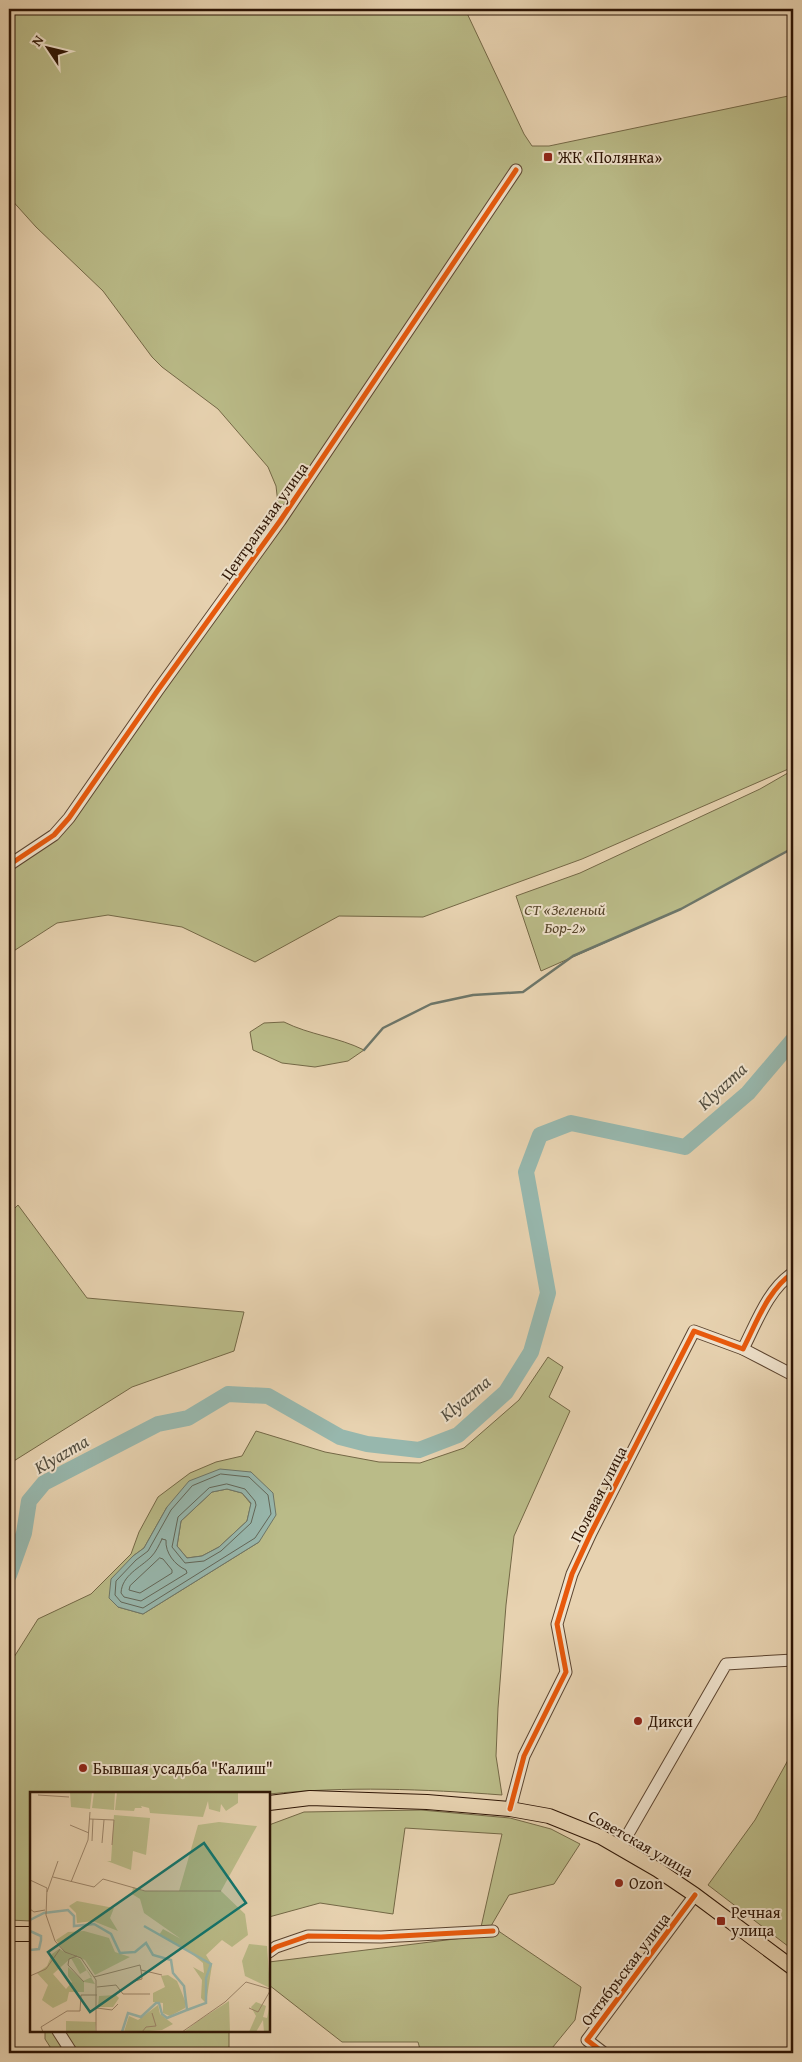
<svg xmlns="http://www.w3.org/2000/svg" width="802" height="2062" font-family="'Gentium Book Plus',serif">
<rect width="100%" height="100%" fill="#e7d2b0"/>
<filter id="stains"><feTurbulence type="fractalNoise" baseFrequency=".004" numOctaves="4"/><feColorMatrix values="0 0 0 0 .2 0 0 0 0 .09 0 0 0 0 .02 0 0 0 .5 -.17"/></filter>
<radialGradient id="worn" r=".72"><stop offset=".6" stop-color="#630" stop-opacity="0"/><stop offset="1" stop-color="#630" stop-opacity=".3"/></radialGradient>
<g fill="#babb88" stroke="#746846" fill-rule="evenodd">
<polygon points="9,9 465,9 524,134 532,146 549,146 793,95 793,767 582,859 423,917 339,916 255,962 182,927 108,915 57,923 9,954 9,865 54,835 280,521 276,486 268,467 218,409 162,367 152,357 103,291 36,227 9,197"/>
<polygon points="793,770 793,848 681,909 541,971 516,896 580,873 760,789"/>
<path d="M284,1022c26,13 54,15 80,28l-16,11 -33,6 -33,-4 -29,-13 -3,-18 14,-9z"/>
<polygon points="18,1205 87,1298 244,1312 234,1351 132,1387 9,1464 9,1214"/>
<path d="M548,1357l15,10 -14,30 21,14 -56,125 -8,69 -8,103 -2,48 6,39c-78,-6 -156,-9 -233,-1l-238,-1v128l-22,-1v-255l29,-46 53,-25 40,-40 8,-22 19,-35 32,-24 26,-11 26,-6 14,-25 69,21 54,10 41,1 44,-15 55,-48zM251,1472l8,70 -116,72 -25,-7 15,-51 11,-8 23,-41z"/>
<polygon points="227,1489 242,1493 251,1504 247,1521 219,1547 202,1556 187,1558 177,1546 181,1521 212,1492"/>
<polygon points="793,1751 793,1950 708,1885 755,1820"/>
<polygon points="421,1810 510,1818 551,1829 580,1844 554,1884 509,1895 491,1926 581,1987 575,2020 548,2053 421,2053 418,2042 342,2042 269,1985 269,1962 479,1936 502,1834 405,1828 393,1914 320,1903 269,1917 269,1825 304,1812"/>
<polygon points="45,2031 229,2031 229,2053 54,2053 45,2039"/>
</g>
<path fill="#97b7ad" stroke="#6d7669" fill-rule="evenodd" d="M220,1469l31,3 22,21 3,22 -17,27 -116,72 -25,-7 -9,-9 2,-19 22,-23 11,-8 23,-41 22,-26zM227,1489l15,4 9,10 -4,18 -28,26 -17,9 -15,2 -10,-12 4,-25 31,-29z"/>
<g fill="none" stroke-linecap="round" stroke-linejoin="round">
<g stroke="#626658" stroke-width="1">
<polygon points="221,1474 249,1477 268,1495 271,1514 255,1538 143,1608 121,1602 115,1595 116,1581 136,1560 148,1551 171,1510 192,1486"/>
<polygon points="227,1484 245,1489 255,1501 256,1505 251,1523 221,1551 204,1561 185,1563 172,1547 178,1517 209,1488"/>
<path d="M162,1539l4,1c-1,13 9,25 20,30l1,3 -46,28 -17,-4 -3,-4c1,-18 19,-25 30,-36 5,-5 8,-12 11,-18z"/>
<polygon points="160,1558 163,1559 172,1570 172,1573 140,1593 129,1590 130,1586"/>
</g>
<polyline stroke="#6d7669" stroke-width="2.5" points="364,1050 383,1028 431,1004 473,995 523,992 573,956 681,909 793,848"/>
<polyline stroke="#97b7ad" stroke-width="16" points="9,1575 24,1533 29,1501 44,1483 158,1424 188,1418 228,1394 268,1396 340,1437 367,1444 419,1450 458,1435 506,1392 531,1352 548,1293 526,1172 540,1135 571,1123 685,1147 748,1093 793,1040"/>
<defs>
<g id="minor">
<polyline points="9,865 54,835 69,818 158,690 280,521 516,170"/>
<polyline points="743,1349 793,1375"/>
<path d="M510,1809l14,-53 42,-84 -9,-48 15,-50 19,-41 103,-202 49,18c13,-25 25,-60 50,-76"/>
<polyline points="620,1848 726,1664 793,1660"/>
<polyline points="269,1952 276,1947 308,1936 381,1937 493,1931"/>
<polyline points="58,2031 72,2053"/>
<polyline points="604,2053 587,2040 695,1895"/>
</g>
<g id="major">
<polyline points="269,1803 310,1798 427,1802 510,1809 549,1816 601,1837 658,1870 695,1895 793,1968"/>
<polyline points="9,1934 31,1934"/>
</g>
</defs>
<use href="#minor" stroke="#5c442f" stroke-width="13"/>
<use href="#major" stroke="#2d1404" stroke-width="16"/>
<use href="#minor" stroke="#efe2cc" stroke-width="11"/>
<use href="#major" stroke="#e7d2b0" stroke-width="14"/>
<defs>
<g id="cycleway">
<polyline points="9,865 54,835 69,818 158,690 280,521 516,170"/>
<path d="M510,1809l14,-53 42,-84 -9,-48 15,-50 19,-41 103,-202 49,18c13,-25 25,-60 50,-76"/>
<polyline points="269,1952 276,1947 308,1936 381,1937 493,1931"/>
<polyline points="604,2053 587,2040 695,1895"/>
</g>
</defs>
<use href="#cycleway" stroke="#efe2cc" stroke-width="8"/>
<use href="#cycleway" stroke="#e8590c" stroke-width="5"/>
</g>
<g fill="#8f2418" stroke="#efe2cc" stroke-width="2">
<rect x="543" y="152" width="10" height="10" rx="2.5"/>
<circle cx="638" cy="1721" r="5"/>
<circle cx="83" cy="1768" r="5"/>
<circle cx="619" cy="1883" r="5"/>
<rect x="716" y="1916" width="10" height="10" rx="2.5"/>
</g>
<g text-anchor="middle" dominant-baseline="central" stroke-width="4" stroke-linejoin="round" paint-order="stroke">
<g font-size="16" fill="#2d1404" stroke="#efe2cc" text-anchor="start">
<text x="558" y="157">ЖК «Полянка»</text>
<text x="648" y="1721">Дикси</text>
<text x="93" y="1768">Бывшая усадьба "Калиш"</text>
<text x="629" y="1883">Ozon</text>
<text x="731" y="1912">Речная<tspan x="731" dy="18">улица</tspan></text>
</g>
<g font-size="16" fill="#2d1404" stroke="#efe2cc">
<text transform="translate(264 521) rotate(-55)">Центральная улица</text>
<text transform="translate(598 1494) rotate(-63)">Полевая улица</text>
<text transform="translate(641 1843) rotate(30)">Советская улица</text>
<text transform="translate(625 1969) rotate(-53)">Октябрьская улица</text>
</g>
<g font-size="16" font-style="italic" fill="#57462c" stroke="#efe2cc">
<text x="565" y="909">СТ «Зеленый<tspan x="565" dy="18">Бор-2»</tspan></text>
</g>
<g font-size="18" font-style="italic" fill="#524d3f" stroke="#efe2cc">
<text transform="translate(722 1086) rotate(-43)">Klyazma</text>
<text transform="translate(465 1398) rotate(-40)">Klyazma</text>
<text transform="translate(61 1454) rotate(-30)">Klyazma</text>
</g>
</g>
<g transform="translate(30 1792)">
<rect width="240" height="240" fill="#e7d2b0"/>
<path d="M40,0h22l-2,17 -19,-2zM64,0h21l-1,18 -22,-2zM87,0h121v11l-12,8 -5,-7 -1,8 -11,-3 -1,-8 -5,16 -53,-4 -1,-5 -8,-2 1,2h-7l-1,3 -19,-1zM84,23l36,3 -4,37 -13,-4 -2,19 -24,-9h4zM189,30l38,4 -36,65 24,23 3,21 -16,12 -10,-7 -16,15 6,10 -6,38 -5,-5 1,-18 -9,-13 11,6 -1,-10 -17,-14 -27,-14 4,-6 18,10 -37,-26 -4,-14 -8,-5 1,-7 10,4h36l19,-66zM47,109l37,7 -4,10 8,13 -25,-10 -16,2 -1,-10 -7,-7zM54,139l25,7 6,14 15,5 -35,18 -10,-15 -20,-8 -9,-12 12,-8zM219,152l18,2 3,42 -25,-12 -3,-15zM29,157l21,10 15,25 -11,-2v10h-15l-2,9 -14,7 -11,-8 6,-15 -11,-12 10,-7 5,-12zM41,166l9,16 7,-4 5,7 -9,4 -15,-14v9l4,6 -6,7 -13,-15zM138,183l9,6 9,22 -1,5 -15,8 -7,-3v-10l-10,-1v-9l12,-6 -4,-11zM86,203l3,3 -6,9h-15l1,-11zM199,209l1,31h-46l14,-11zM226,210l10,4 -3,11 4,1 3,-14v28h-6l-1,-12 -7,12h-7l7,-16 -5,-9zM128,213l2,9 13,10 -11,6 -12,1 4,1h-30l5,-16 9,4zM36,229l30,1 -1,10h-29z" fill="#babb88" fill-rule="evenodd"/>
<path fill="none" stroke="#97b7ad" stroke-width="2.5" d="M0,128l14,-7 24,-3 6,6v10l20,-2 17,10 9,19 15,-1 11,-9 7,12 18,5 2,13 11,13 3,24 -20,8 -5,-4 -3,-11h-3l-15,14 -13,-4 -6,19M114,134l67,38 -5,14v25l-19,7M0,139l11,5v4l-2,9 -9,1"/>
<path fill="none" stroke="#9d866b" stroke-width="1" d="M8,3l31,2M60,27l24,1 -2,25M40,33l19,8M62,49l1,-22M72,51l2,-23M23,85l41,10 9,-8 42,12h76M0,88l17,8 -1,27 9,26 10,11 16,6 15,22v52M41,90l17,-42 2,-28M17,100l11,-31M0,117l4,3 11,-2M47,164l-8,3 -1,6 16,17M0,184l16,-7 14,-20M64,185l46,-12 1,5 21,5M105,189l7,-2 -1,-9M67,195l19,-2 7,9h27M67,216l15,2 6,-6M219,216l9,4 12,-21M13,240l-2,-5 26,-16h13l1,-16h16M112,240l4,-5 10,-1 -4,-13M152,240l43,-30 21,-20 24,7"/>
<path fill="#0f766e" fill-opacity="0.15" stroke="#0f766e" stroke-width="2.5" d="M174,51l42,60 -156,109 -42,-60z"/>
<rect width="240" height="240" fill="none" stroke="#2d1404" stroke-width="2.5"/>
</g>
<rect width="802" height="2062" fill="none" stroke="#e7d2b0" stroke-width="30"/>
<rect x="10" y="10" width="782" height="2042" fill="none" stroke="#2d1404" stroke-width="2.5"/>
<rect x="15" y="15" width="772" height="2032" fill="none" stroke="#2d1404"/>
<g transform="translate(48 48) rotate(305)" stroke="#efe2cc" stroke-width="4" paint-order="stroke">
<path d="M0-4L9 19L0 12L-9 19Z" fill="#2d1404"/>
<text y="-8" font-size="14" font-weight="bold" text-anchor="middle" fill="#2d1404">N</text>
</g>
<rect width="100%" height="100%" filter="url(#stains)"/>
<rect width="100%" height="100%" fill="url(#worn)"/>
</svg>
